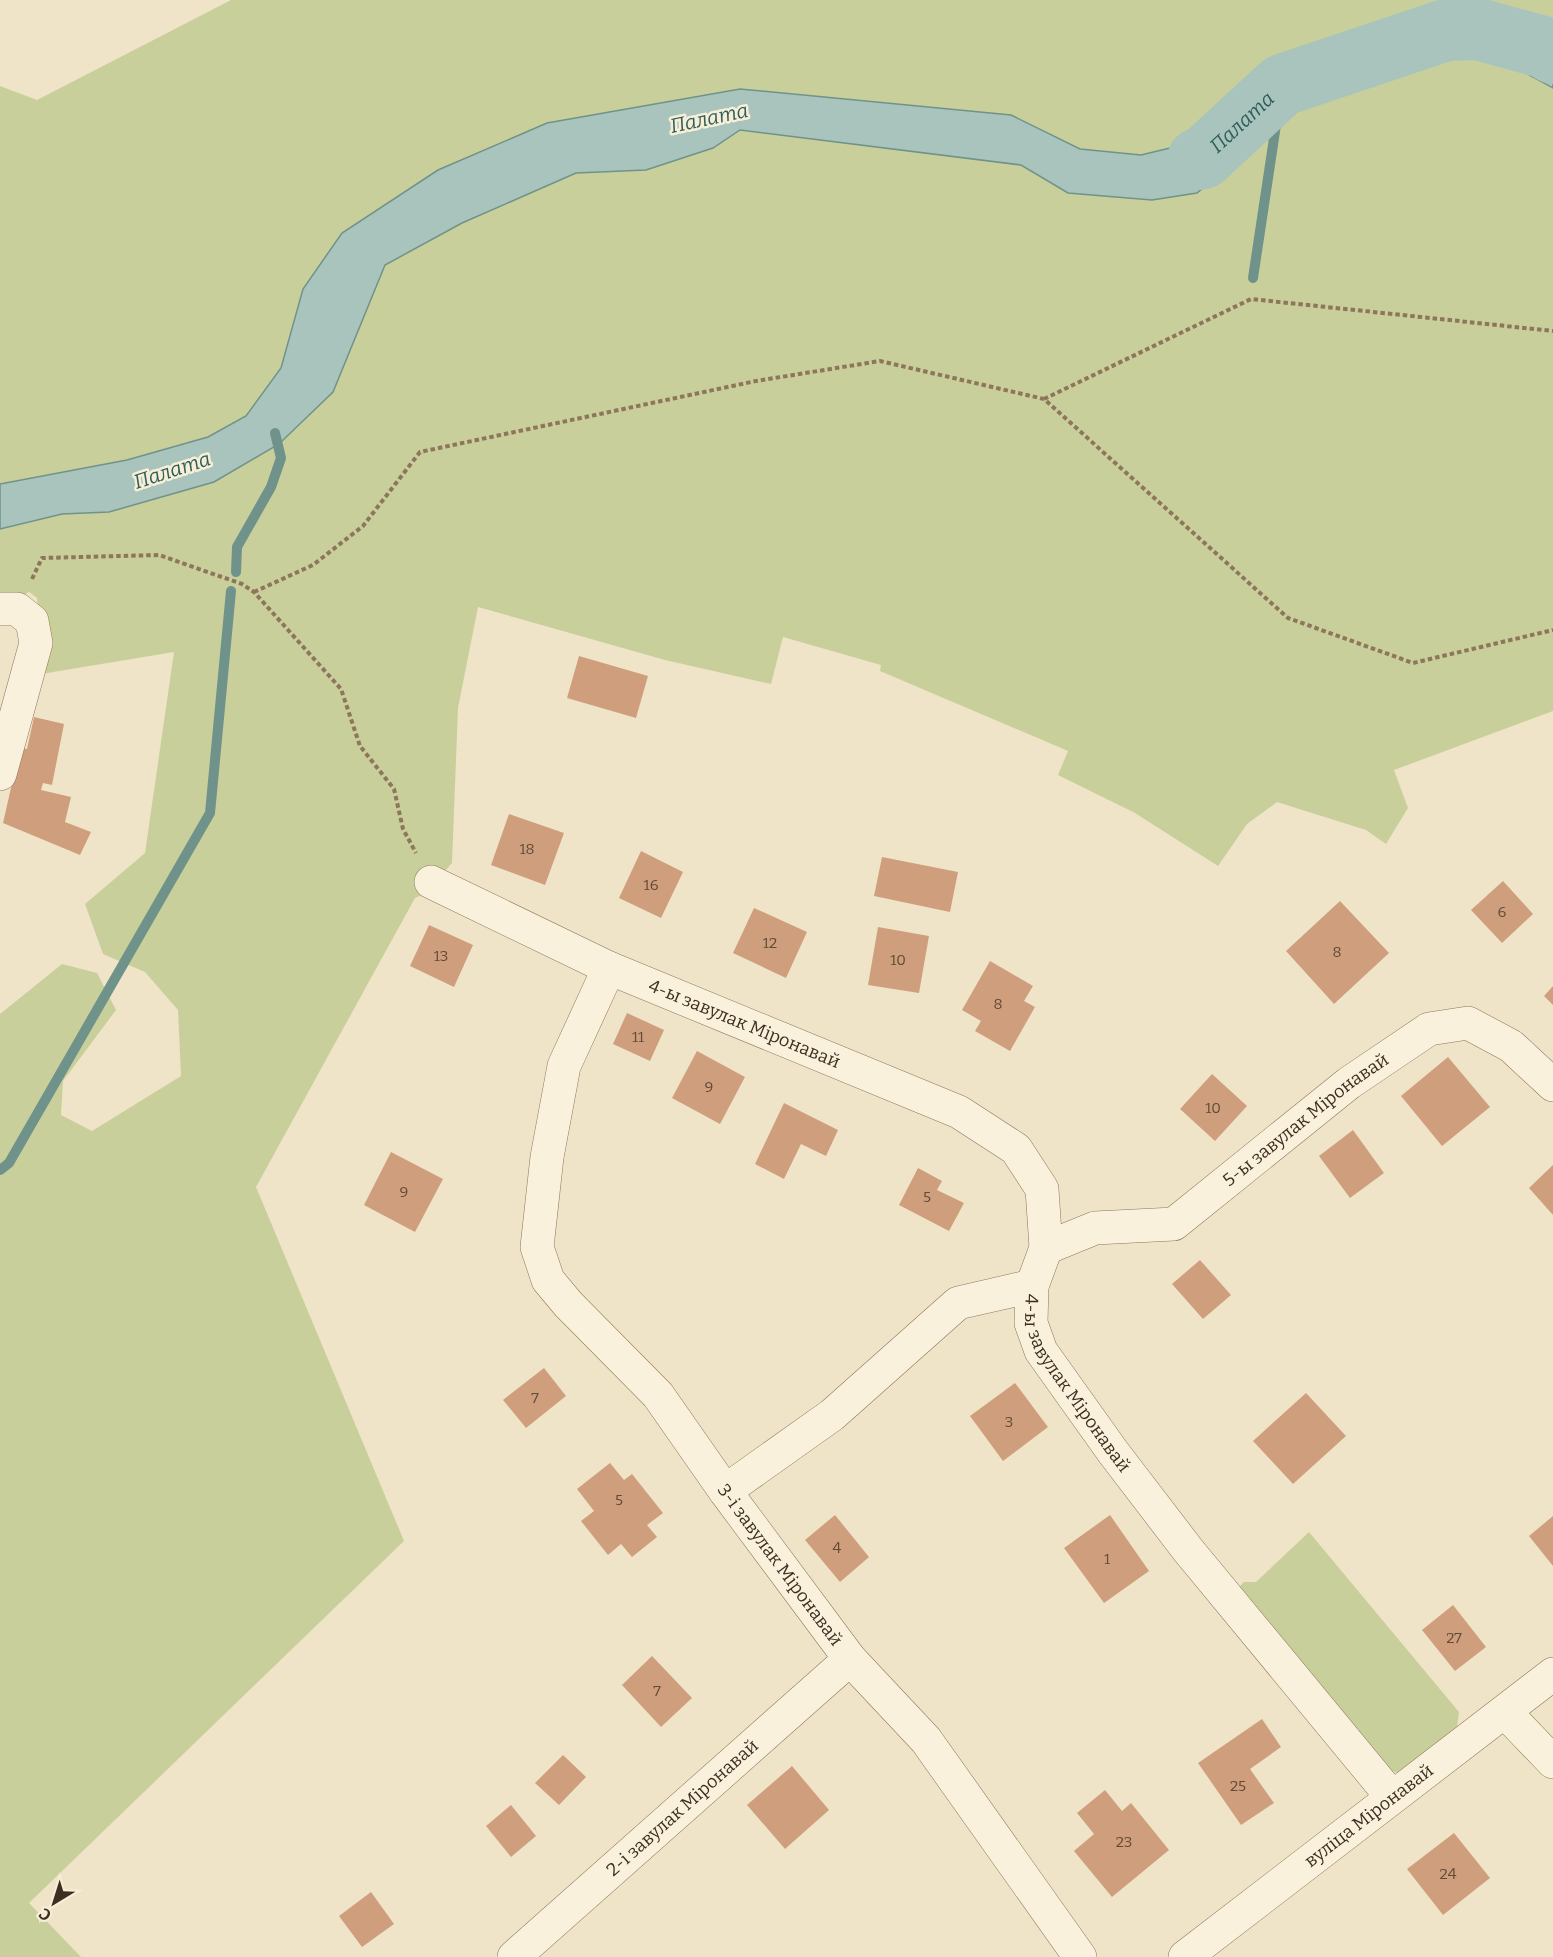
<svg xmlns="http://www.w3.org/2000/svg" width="1553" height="1957" font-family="Bitter,serif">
<rect width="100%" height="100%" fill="#f0e4c8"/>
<g fill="#c9cf9b">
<polygon points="231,0 1553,0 1553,34 1547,31 1387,29 1199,141 1141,155 1080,149 1011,115 740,89 303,289 281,368 246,416 208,437 127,460 0,484 0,86 37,100"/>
<polygon points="1456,54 1522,71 1553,88 1553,711 1394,770 1408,808 1386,844 1366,830 1277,802 1247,824 1218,866 1135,813 1058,775 1068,751 880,671 881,665 783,637 771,684 665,660 478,607 458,708 452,863 425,894 415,898 256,1187 404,1541 29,1903 81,1957 0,1957 0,1014 62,964 97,973 116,1010 63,1081 61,1115 92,1131 181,1076 178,1010 145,972 103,954 85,904 145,853 174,652 35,675 41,655 37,598 29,592 12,602 0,601 0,529 62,514 109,512 214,482 279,444 333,392 385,265 461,223 576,173 646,170 713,148 740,130 1021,165 1068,193 1197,193 1320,91"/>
<polygon points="1309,1532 1459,1712 1457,1728 1402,1773 1389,1771 1236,1590 1244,1582 1256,1582"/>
</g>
<polygon fill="#a9c4bc" stroke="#6f938a" stroke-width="1.5" points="1458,9 1553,34 1553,88 1522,71 1456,54 1320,91 1197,193 1152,200 1068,193 1021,165 740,130 713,148 646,170 576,173 462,223 385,265 333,392 279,444 214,482 109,512 62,514 0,529 0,484 127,460 208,437 246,416 281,368 303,289 342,233 438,170 547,123 740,89 1011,115 1080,149 1141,155 1199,141 1387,29"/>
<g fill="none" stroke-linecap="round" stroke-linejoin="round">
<g stroke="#6f938a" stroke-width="10">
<polyline points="1253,278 1282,85"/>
<polyline points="236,572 237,547 271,487 281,458 275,433"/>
<polyline points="0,1170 9,1163 210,813 231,591"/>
</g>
<path stroke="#a9c4bc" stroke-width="62" id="s1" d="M1198,159l5,-1 79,-73 164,-55 32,-1 65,18 10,6"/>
</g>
<g fill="#cf9f7d">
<polygon points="579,656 648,676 636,718 567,698"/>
<polygon points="34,717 64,724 52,785 43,783 41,790 71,797 65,822 91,832 80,855 3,823 20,748 27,749"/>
<polygon points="509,814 564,833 545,885 491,865"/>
<polygon points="641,851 683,872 661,918 619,898"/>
<polygon points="882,857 958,872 950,912 874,896"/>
<polygon points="1503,881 1533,914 1502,943 1471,910"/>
<polygon points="1340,901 1389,953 1334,1004 1286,951"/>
<polygon points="754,908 807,932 786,978 733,953"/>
<polygon points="429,925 473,945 454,987 410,966"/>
<polygon points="878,927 929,936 919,993 868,985"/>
<polygon points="990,961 1033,986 1024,1001 1035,1007 1010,1051 975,1031 981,1021 962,1010"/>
<polygon points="1553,986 1553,1005 1544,996"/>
<polygon points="627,1013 664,1030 650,1061 613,1044"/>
<polygon points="697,1051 745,1077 720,1124 672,1098"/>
<polygon points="1448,1057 1490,1107 1442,1146 1401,1096"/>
<polygon points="1212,1074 1247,1106 1215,1141 1180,1109"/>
<polygon points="784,1103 838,1130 826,1156 801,1144 784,1179 755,1164"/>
<polygon points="1353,1130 1384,1173 1350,1198 1319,1156"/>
<polygon points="391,1152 443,1179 415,1232 364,1205"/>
<polygon points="1553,1165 1553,1215 1529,1188"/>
<polygon points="918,1168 942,1181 937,1190 964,1203 949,1231 899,1205"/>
<polygon points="1200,1260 1231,1295 1203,1319 1172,1284"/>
<polygon points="544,1368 566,1396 526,1428 503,1400"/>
<polygon points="1015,1383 1048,1427 1003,1461 970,1416"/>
<polygon points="1306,1393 1346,1436 1293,1484 1253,1441"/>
<polygon points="610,1463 624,1480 632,1474 663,1513 647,1525 657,1537 632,1557 621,1544 608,1555 581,1521 594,1511 577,1489"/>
<polygon points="835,1515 869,1557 840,1582 805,1540"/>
<polygon points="1110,1515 1149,1571 1104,1603 1064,1548"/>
<polygon points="1553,1516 1553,1566 1529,1536"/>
<polygon points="1453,1605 1486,1647 1455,1671 1422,1630"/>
<polygon points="652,1656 692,1698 661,1727 622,1685"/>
<polygon points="1262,1719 1281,1747 1250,1769 1274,1803 1241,1825 1198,1763"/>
<polygon points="563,1755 586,1777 559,1805 535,1783"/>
<polygon points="792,1766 829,1810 785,1849 747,1805"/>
<polygon points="1105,1790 1122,1811 1131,1803 1169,1850 1112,1897 1074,1851 1094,1834 1077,1813"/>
<polygon points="511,1805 536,1836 511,1857 486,1826"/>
<polygon points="1454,1833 1490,1878 1443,1915 1407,1869"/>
<polygon points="371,1892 394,1924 362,1947 339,1916"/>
</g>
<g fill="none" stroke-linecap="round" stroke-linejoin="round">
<defs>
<g id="minor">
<polyline points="0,609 17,609 32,621 36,643 0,774"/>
<path id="s2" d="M431,882l178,86 350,144 57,37 26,40 4,59 -14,38 -1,37 10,28 72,101 75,98 204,247"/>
<path id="s3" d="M609,968l-45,98 -17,91 -10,90 11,33 20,24 90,91 67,96 125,168 76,81 154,217"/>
<path id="s4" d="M1046,1248l49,-20 79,-4 175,-141 80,-54 39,-6 43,23 42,39"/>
<polyline points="725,1491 832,1415 958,1303 1032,1286"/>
<polyline points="1505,1712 1553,1762"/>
<path id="s5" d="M514,1957l336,-298"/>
<path id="s6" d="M1185,1957l368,-283"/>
</g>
</defs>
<use href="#minor" stroke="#8d765c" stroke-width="34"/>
<g stroke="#8d765c" stroke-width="4" stroke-dasharray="4.5 3" stroke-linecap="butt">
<polyline points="1044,399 1251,299 1553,331"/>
<polyline points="32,579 42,558 159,555 242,584 254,592 341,689 360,746 394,789 403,829 416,853"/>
<polyline points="254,592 313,565 363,526 420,452 756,381 880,361 1044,399 1288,618 1413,663 1553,630"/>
</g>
<use href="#minor" stroke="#faf1dc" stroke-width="33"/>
</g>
<g text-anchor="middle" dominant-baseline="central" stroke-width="5" stroke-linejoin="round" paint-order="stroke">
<g font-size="15" fill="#624a37">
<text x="527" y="849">18</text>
<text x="651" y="885">16</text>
<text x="1502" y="912">6</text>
<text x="770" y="943">12</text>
<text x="1337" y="952">8</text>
<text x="441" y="956">13</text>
<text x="898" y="960">10</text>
<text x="998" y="1004">8</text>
<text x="638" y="1037">11</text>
<text x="709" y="1087">9</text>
<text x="1213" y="1108">10</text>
<text x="404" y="1192">9</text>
<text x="927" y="1197">5</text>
<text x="535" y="1398">7</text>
<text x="1009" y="1422">3</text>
<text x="619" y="1500">5</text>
<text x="837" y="1548">4</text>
<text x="1107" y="1559">1</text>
<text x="1454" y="1638">27</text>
<text x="657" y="1691">7</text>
<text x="1238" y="1786">25</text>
<text x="1124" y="1842">23</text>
<text x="1448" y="1874">24</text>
</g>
<g font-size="18" fill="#3d2e20" stroke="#f7eed8">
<text stroke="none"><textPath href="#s2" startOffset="344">4-ы завулак Міронавай</textPath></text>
<text stroke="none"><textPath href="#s4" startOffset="300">5-ы завулак Міронавай</textPath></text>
<text stroke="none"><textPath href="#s2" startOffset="902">4-ы завулак Міронавай</textPath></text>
<text stroke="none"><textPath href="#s3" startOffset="694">3-і завулак Міронавай</textPath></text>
<text stroke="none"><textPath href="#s5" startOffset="225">2-і завулак Міронавай</textPath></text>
<text stroke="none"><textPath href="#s6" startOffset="232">вуліца Міронавай</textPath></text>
</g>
<g font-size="20" font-style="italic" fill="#2f5d5a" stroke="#f7eed8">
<text transform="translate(709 118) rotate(-12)">Палата</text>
<text stroke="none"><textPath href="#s1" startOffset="58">Палата</textPath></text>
<text transform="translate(172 470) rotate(-18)">Палата</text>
</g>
</g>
<g transform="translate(54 1903) rotate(218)" stroke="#f7eed8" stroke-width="4.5" paint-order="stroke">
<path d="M0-4.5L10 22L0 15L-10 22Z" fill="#3d2e20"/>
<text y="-9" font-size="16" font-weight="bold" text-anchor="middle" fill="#3d2e20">С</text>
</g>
</svg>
